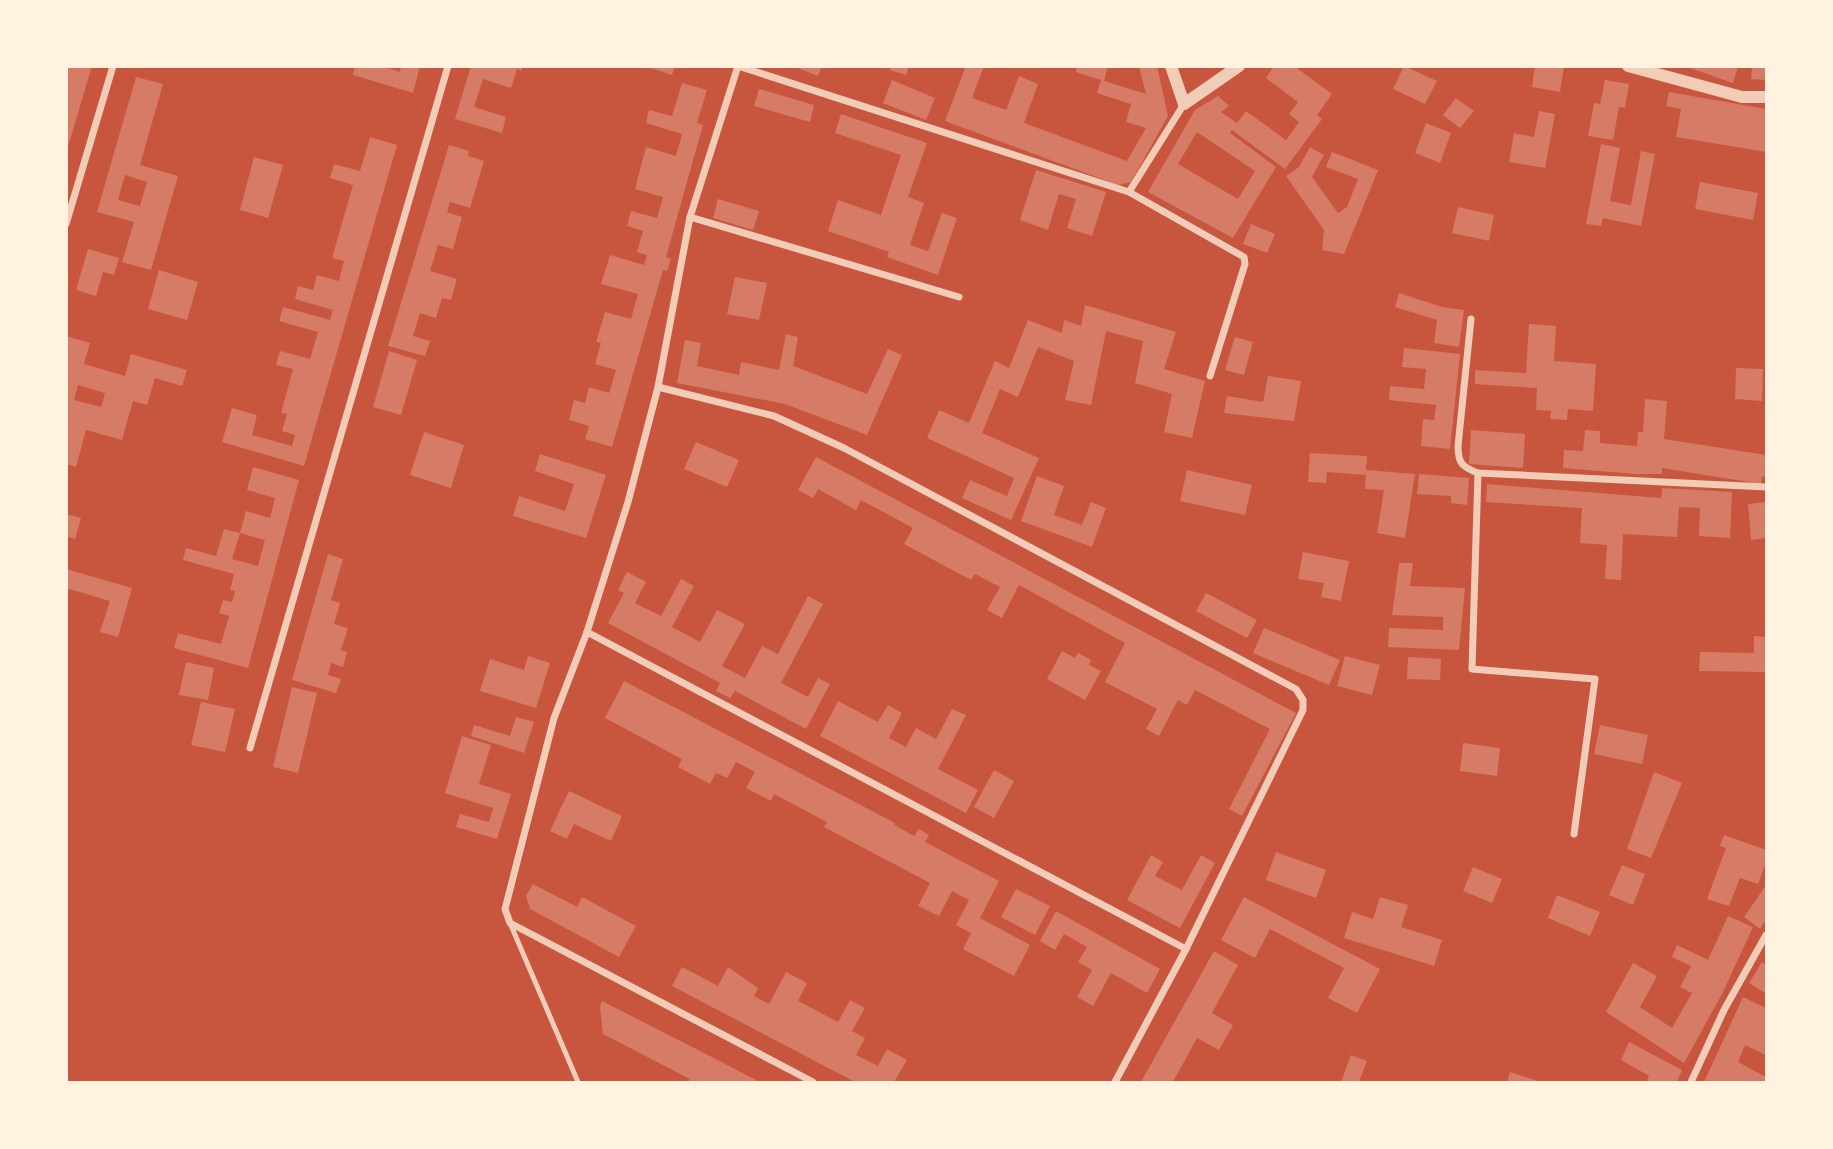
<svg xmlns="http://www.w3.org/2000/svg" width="1833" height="1149" font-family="Poppins,sans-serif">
<rect width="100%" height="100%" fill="#c8553d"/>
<g fill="#d67c66" fill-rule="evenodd">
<polygon points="66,66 92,66 67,150 66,150"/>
<polygon points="355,66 381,66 400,72 401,66 420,66 413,93 353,75"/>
<polygon points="471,66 523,66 521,71 517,69 511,88 483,79 474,107 506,117 502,133 455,119"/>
<polygon points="646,66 675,66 672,75"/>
<polygon points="793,66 822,66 818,76"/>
<polygon points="891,66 909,66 906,75 890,70"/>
<polygon points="966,66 984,66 972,98 1006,110 1019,76 1038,84 1024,123 1127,161 1146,128 1126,122 1131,104 1097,93 1101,80 1076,72 1077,66 1108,66 1104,81 1146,94 1139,66 1157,66 1168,116 1131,182 1118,185 945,121"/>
<path d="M1274,66h20l38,28 -15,21 5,4 -37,50 -53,-39 -2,3 46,34 -43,71 -85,-46 47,-82 23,-14 11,10 -8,6 16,11 9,-12 40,29 13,-18 -10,-8 9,-12 -32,-24zM1197,132l58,39 -17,28 -60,-35z"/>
<polygon points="1404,66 1437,81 1425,104 1393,89"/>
<polygon points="1535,66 1564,66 1560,92 1532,87"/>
<polygon points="1684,66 1738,66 1733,83"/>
<polygon points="1752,66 1766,66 1766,80 1751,79"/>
<path d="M136,77l27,7 -23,81 38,11 -27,94 -29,-8 12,-40 -37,-10zM125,175l22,7 -7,24 -22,-6z"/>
<polygon points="892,80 935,98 926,120 883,103"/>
<polygon points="1605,80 1629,84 1625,108 1619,107 1613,140 1588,136 1594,103 1600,104"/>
<polygon points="682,83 707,90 697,123 703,125 666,257 671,259 667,271 663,270 612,447 585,439 589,426 569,420 574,400 585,403 589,387 609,393 616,370 595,364 601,343 596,342 605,312 631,319 638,294 601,284 610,255 644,265 647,255 637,252 643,231 627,226 631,211 657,218 663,197 635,189 646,147 676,156 682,134 646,123 649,110 672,116"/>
<polygon points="759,89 814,105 810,122 754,106"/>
<polygon points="1669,92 1766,109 1766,152 1676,137 1681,109 1666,106"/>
<polygon points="1456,98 1474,111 1460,128 1443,115"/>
<polygon points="1539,111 1555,114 1545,168 1509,162 1514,133 1534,137"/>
<polygon points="841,114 927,143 908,197 924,203 910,245 928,251 942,213 957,218 938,275 887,257 889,252 828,231 838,200 881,215 901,155 835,133"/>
<polygon points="1426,123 1451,133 1440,163 1415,153"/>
<polygon points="370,137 397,145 304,466 222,442 232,408 257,415 252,435 292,446 295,435 282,431 287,414 281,413 293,369 276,365 280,351 310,359 318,332 279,321 283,307 330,320 333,310 295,299 298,286 313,290 317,275 339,281 344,261 332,258 353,185 330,178 334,164 360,171"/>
<polygon points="1601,144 1620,148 1610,201 1631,205 1641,151 1655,154 1641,226 1603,218 1601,226 1586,224"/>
<polygon points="449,145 469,151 468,156 484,161 470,208 450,202 447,212 462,217 453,249 438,245 430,271 457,279 451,300 442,298 436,318 420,313 413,336 430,341 425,356 388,346"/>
<polygon points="1310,147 1324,155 1312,177 1338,213 1347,207 1358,179 1326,167 1332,152 1378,170 1344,254 1322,250 1324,230 1286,176 1299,167"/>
<polygon points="254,157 283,165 268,218 240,210"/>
<polygon points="1036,170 1106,192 1092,236 1067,228 1076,199 1059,194 1048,230 1020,220"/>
<polygon points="1700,182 1758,193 1753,220 1695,209"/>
<polygon points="718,199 759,211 753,230 713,218"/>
<polygon points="1458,207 1494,215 1489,241 1452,233"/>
<polygon points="1251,224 1275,234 1267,253 1243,244"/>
<polygon points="88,249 119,258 114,275 103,272 96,296 76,290"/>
<polygon points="159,270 198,282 187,320 148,309"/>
<polygon points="735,277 767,283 759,320 727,314"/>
<polygon points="1399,293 1442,307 1464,310 1459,347 1434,343 1437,320 1395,307"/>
<polygon points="1085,305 1176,332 1164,369 1205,381 1192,438 1164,432 1172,394 1135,383 1143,341 1106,331 1091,405 1065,400 1074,361 1038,347 1018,397 1000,389 982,433 1039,458 1011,520 962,498 970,480 1007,496 1014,478 927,438 939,410 969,423 995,361 1009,368 1028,320 1062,333 1064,320 1081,326"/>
<polygon points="1529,324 1556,326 1554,361 1596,364 1593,411 1568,409 1567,420 1550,419 1551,411 1536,410 1537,388 1475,384 1475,370 1526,373"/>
<polygon points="786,334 798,337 793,366 867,394 888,349 902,355 867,435 785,404 677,383 685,340 701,343 697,366 739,375 741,362 779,370"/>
<path d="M66,336l24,7 -6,21 41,12 6,-22 56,16 -5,16 -27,-8 -8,27 -14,-4 -11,39 -36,-10 -10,37 -10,-3zM78,385l27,8 -4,14 -27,-7z"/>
<polygon points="1235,337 1253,342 1244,375 1225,370"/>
<polygon points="1404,348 1460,354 1450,449 1421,446 1423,419 1434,420 1436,405 1389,400 1390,386 1424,389 1426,369 1402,367"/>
<polygon points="389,351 417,360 401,415 373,407"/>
<polygon points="1736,368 1763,369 1762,401 1735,399"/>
<polygon points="1268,376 1301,381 1294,421 1224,413 1227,396 1263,402"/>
<polygon points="1645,399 1667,401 1664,439 1766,455 1766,477 1762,476 1761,484 1662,468 1662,474 1635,474 1563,468 1564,450 1583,451 1585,430 1600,431 1600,443 1637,446 1638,432 1643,432"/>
<polygon points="1471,430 1525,434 1523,468 1469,464"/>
<polygon points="424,432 464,445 451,488 410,475"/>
<polygon points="696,442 739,460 727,487 684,469"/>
<polygon points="1310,453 1367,456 1366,470 1415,474 1405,538 1377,533 1384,490 1365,489 1366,475 1327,472 1326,483 1308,482"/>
<polygon points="540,454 606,475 586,538 513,516 519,496 565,511 574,484 535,471"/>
<polygon points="816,457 1296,713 1242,816 1229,809 1270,729 1195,690 1187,705 1178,700 1159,736 1146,729 1157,709 1105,682 1125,643 1019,585 1002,618 987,610 1000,587 975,574 971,580 904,544 913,528 861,500 856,510 818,489 813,498 798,490"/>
<polygon points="253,467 299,480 248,668 174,648 178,633 221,644 229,616 219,613 223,600 232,602 235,591 230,590 234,574 183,560 186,548 216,556 224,529 240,533 232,559 258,566 265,540 240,533 246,511 270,518 275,498 247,490"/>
<polygon points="1187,470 1252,485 1245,515 1180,501"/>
<polygon points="1419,474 1469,478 1467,505 1451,503 1451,496 1417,494"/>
<polygon points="1037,476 1064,486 1054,515 1082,525 1091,502 1106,508 1092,547 1021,521"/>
<polygon points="1487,484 1661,498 1662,488 1732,492 1730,538 1699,536 1700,508 1679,507 1677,537 1623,534 1621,580 1605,579 1607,545 1580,543 1582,508 1486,502"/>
<polygon points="1766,502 1766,538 1751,540 1748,504"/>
<polygon points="66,514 81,518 75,539 66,536"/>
<polygon points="1303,552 1349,561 1341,601 1321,597 1324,583 1298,579"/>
<polygon points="328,554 343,559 331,600 340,603 334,624 348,628 341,650 347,652 343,667 331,663 328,675 341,679 336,693 292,680"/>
<polygon points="1399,563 1413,563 1410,586 1465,588 1459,650 1388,647 1389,628 1443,630 1443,617 1392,615"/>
<polygon points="66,569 132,588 118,637 100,632 110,601 66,588"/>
<polygon points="627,572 646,582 635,603 661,616 681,579 694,586 672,627 700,642 717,610 745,624 722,666 745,678 762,646 778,654 808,596 823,604 781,683 808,697 818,678 830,684 806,729 735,691 730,698 716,691 720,683 608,623 624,593 618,590"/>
<polygon points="1206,593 1257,620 1247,638 1196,611"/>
<polygon points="1264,628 1340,660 1329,685 1253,653"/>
<polygon points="1754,636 1766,637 1766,672 1699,671 1700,652 1754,653"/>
<polygon points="1062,651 1075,658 1078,653 1091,660 1089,665 1101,671 1085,700 1047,679"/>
<polygon points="528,656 550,663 536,708 480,691 490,659 524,670"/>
<polygon points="1345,656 1380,665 1372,695 1337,686"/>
<polygon points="1408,657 1441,659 1440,680 1407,679"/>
<polygon points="186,662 214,668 208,700 179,695"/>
<polygon points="624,681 895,823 894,825 914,836 919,829 929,835 925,842 999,881 980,918 1030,945 1014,976 963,949 971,933 956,925 969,900 952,891 939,916 918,906 930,883 824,827 827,822 774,794 771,801 746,788 755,772 736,762 727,778 716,773 710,784 678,767 682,759 605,718"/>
<polygon points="292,687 317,693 298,773 273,767"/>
<polygon points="838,701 878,722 888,705 902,713 889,738 906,747 916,728 936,739 952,709 966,715 938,769 978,790 966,813 820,736"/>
<polygon points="201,702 235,709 225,752 191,745"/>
<polygon points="516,717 534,722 524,753 471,736 474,725 510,736"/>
<polygon points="1600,725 1648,735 1642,764 1594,754"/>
<polygon points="462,736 491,745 479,784 511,794 497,839 456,827 460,814 489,822 493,808 445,793"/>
<polygon points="1463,743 1500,748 1497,776 1460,771"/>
<polygon points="994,770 1014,781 994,818 974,807"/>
<polygon points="1654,772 1682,783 1651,858 1627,849"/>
<polygon points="569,791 622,816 611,841 574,824 567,839 550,831"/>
<polygon points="1724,835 1766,850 1766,862 1758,884 1740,878 1729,906 1707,899 1726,848 1720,846"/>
<polygon points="1276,852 1326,870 1316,898 1266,880"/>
<polygon points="1151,855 1163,862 1155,876 1182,890 1201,855 1215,863 1180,928 1127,900"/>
<polygon points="1622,865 1645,874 1633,905 1609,895"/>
<polygon points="1473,867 1502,879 1492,903 1463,891"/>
<polygon points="533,884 577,907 582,897 636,926 619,957 530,909 526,896"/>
<polygon points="1766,885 1766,920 1760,929 1744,917"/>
<polygon points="1016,889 1050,906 1035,935 1001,917"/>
<polygon points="1557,895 1600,912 1590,936 1548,918"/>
<polygon points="1244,897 1380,969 1357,1013 1328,998 1344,968 1270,929 1255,958 1221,940"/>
<polygon points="1380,897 1408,905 1401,927 1442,940 1434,966 1344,938 1352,912 1373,919"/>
<polygon points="1056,911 1160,969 1147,993 1111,973 1093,1006 1077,997 1092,970 1078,962 1087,947 1064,934 1055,950 1040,941"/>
<polygon points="1728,916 1753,927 1723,992 1684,1063 1606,1012 1633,963 1657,976 1640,1007 1672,1028 1692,993 1680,987 1691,966 1672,957 1677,945 1708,960"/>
<polygon points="1214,951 1238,965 1212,1013 1233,1025 1219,1050 1197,1038 1173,1082 1141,1082"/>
<polygon points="1762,962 1766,965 1765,993 1749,983"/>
<polygon points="682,967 718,986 728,967 758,988 754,996 769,1004 786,972 807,983 798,1001 838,1022 850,1000 865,1008 852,1031 865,1038 856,1055 878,1066 887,1049 907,1060 894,1082 855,1082 672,986"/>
<polygon points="1743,997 1766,1008 1766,1055 1745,1045 1738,1062 1766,1077 1766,1082 1704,1082"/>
<polygon points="602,1001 704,1053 760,1082 688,1082 690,1079 603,1034 600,1006"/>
<polygon points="1629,1042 1682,1070 1677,1082 1647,1081 1649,1076 1621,1060"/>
<polygon points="1351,1055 1367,1061 1359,1082 1341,1082"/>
<polygon points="1510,1072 1541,1082 1507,1082"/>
</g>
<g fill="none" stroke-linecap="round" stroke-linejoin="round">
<polyline stroke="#f1ccb7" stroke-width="5" points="510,923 578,1082"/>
<g stroke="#f1ccb7" stroke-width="7">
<polyline points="738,66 690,217 658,387 628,502 587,632 554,718 505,909 510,923 813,1082"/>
<polyline points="738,66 1129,192 1184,104"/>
<polyline points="1129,192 1244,257 1245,264 1210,376"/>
<polyline points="690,217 959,297"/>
<polyline points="66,224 113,66"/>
<path d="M1471,319l-13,127c0,17 4,21 20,27l288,14"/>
<polyline points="658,387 774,416 844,448 1296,689 1303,700 1303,710 1186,949 1115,1082"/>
<polyline points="1478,473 1472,669 1595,679 1574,834"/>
<polyline points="587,632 1186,949"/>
<polyline points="250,748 448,66"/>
<polyline points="1691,1082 1724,1010 1766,935"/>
</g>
<g stroke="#f1ccb7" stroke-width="12">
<polyline points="1171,66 1184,104 1239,66"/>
<polyline points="1628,66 1742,97 1766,97"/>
</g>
</g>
<rect width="1833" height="1149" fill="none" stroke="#fff3e0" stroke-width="136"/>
</svg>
